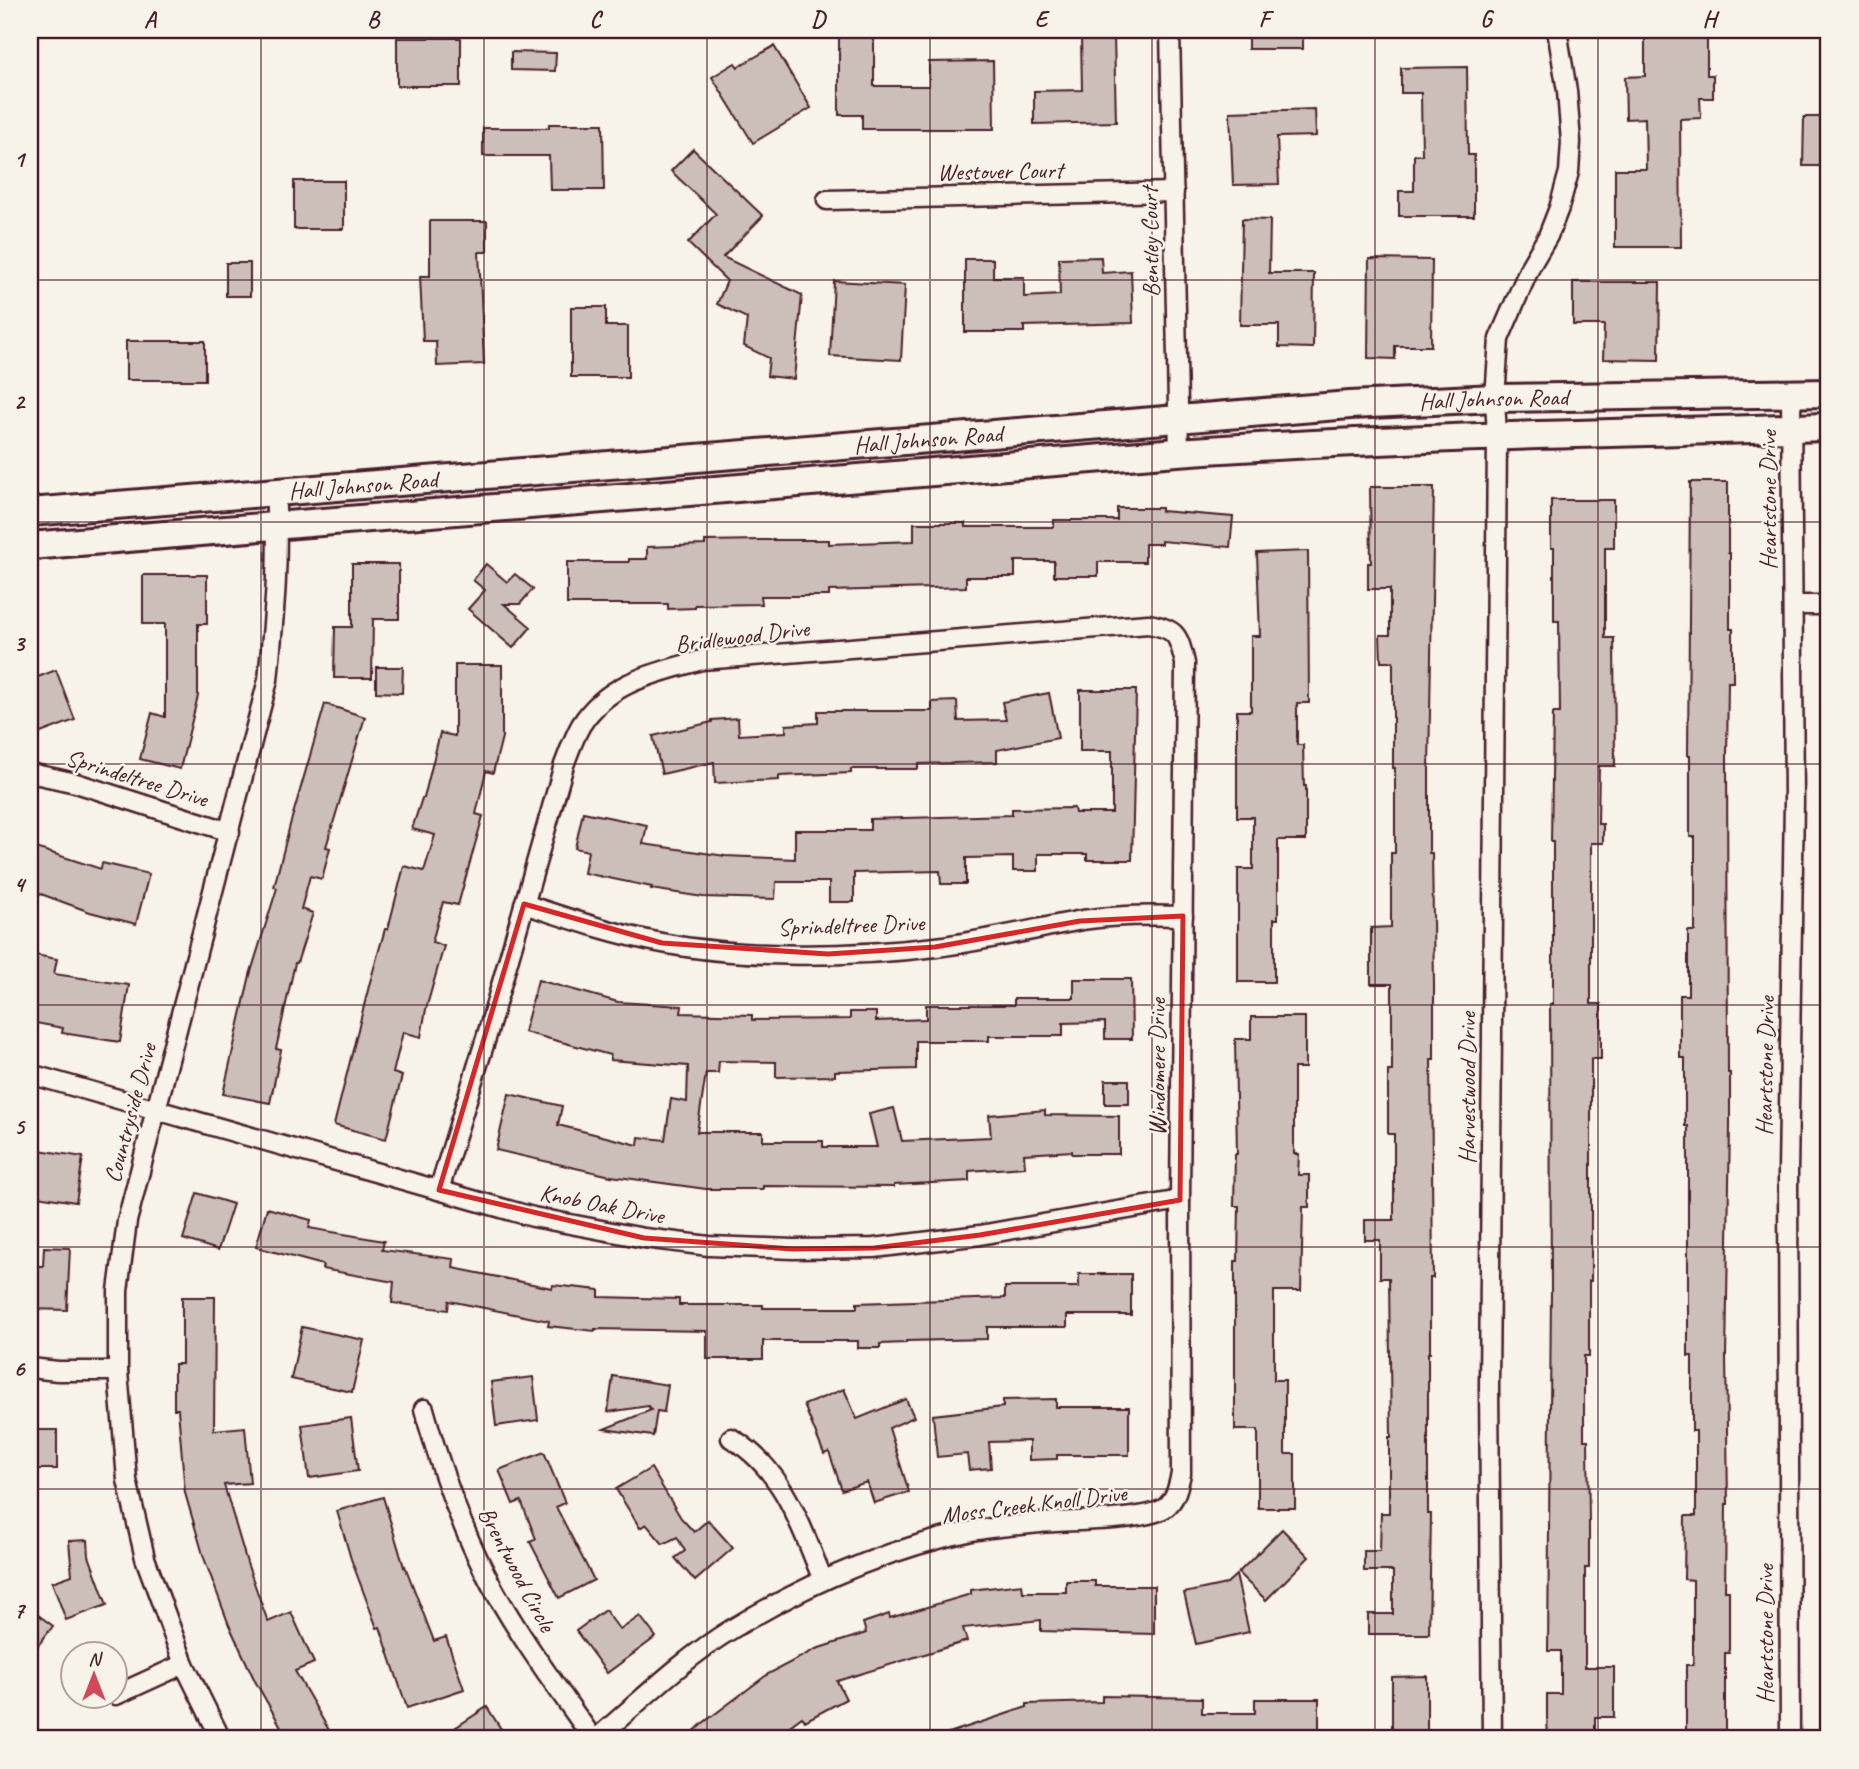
<svg xmlns="http://www.w3.org/2000/svg" width="1859" height="1769" font-family="Caveat,sans-serif">
<rect width="100%" height="100%" fill="#f7f3e8"/>
<filter id="ink" filterUnits="userSpaceOnUse"><feTurbulence type="fractalNoise" baseFrequency=".0143" numOctaves="2"/><feDisplacementMap in="SourceGraphic" scale="14" xChannelSelector="R" yChannelSelector="G"/><feConvolveMatrix kernelMatrix="1 2 1 2 8 2 1 2 1" color-interpolation-filters="sRGB"/></filter>
<g filter="url(#ink)">
<g fill="#ccbfb9" stroke="#4a1f2b" stroke-width="2">
<rect x="1248" y="30" width="55" height="19"/>
<polygon points="1645,30 1707,30 1707,75 1713,75 1713,98 1700,98 1701,118 1680,119 1681,247 1615,247 1615,169 1646,169 1645,118 1626,119 1625,77 1645,76"/>
<polygon points="839,36 874,36 874,86 929,86 929,62 993,61 994,129 862,129 862,115 839,115"/>
<polygon points="1081,36 1114,36 1116,122 1034,124 1034,91 1082,90"/>
<rect x="397" y="38" width="64" height="48"/>
<polygon points="774,46 811,108 753,143 712,77 735,63 738,67"/>
<polygon points="511,52 556,53 555,71 511,70"/>
<polygon points="1467,67 1468,155 1474,155 1474,216 1399,216 1399,191 1414,191 1414,155 1422,155 1421,93 1401,93 1401,68"/>
<polygon points="1315,109 1316,136 1277,137 1279,184 1233,185 1230,112"/>
<polygon points="1804,117 1829,117 1829,166 1803,166"/>
<polygon points="549,124 603,124 604,190 550,190 549,156 483,156 483,128 549,128"/>
<polygon points="693,149 763,216 723,257 802,295 794,379 767,376 769,358 744,346 747,318 717,304 727,281 688,243 716,214 671,171"/>
<rect x="294" y="181" width="50" height="48"/>
<polygon points="1242,219 1270,220 1269,273 1314,273 1313,348 1279,347 1279,325 1240,325"/>
<polygon points="430,221 487,221 487,252 479,252 484,364 437,366 436,341 423,341 420,276 430,276"/>
<polygon points="1101,257 1102,273 1131,271 1133,323 1024,326 1024,332 965,332 965,259 993,259 993,277 1024,277 1024,297 1060,295 1059,258"/>
<polygon points="1369,259 1432,260 1431,346 1395,346 1395,359 1368,358"/>
<rect x="226" y="263" width="24" height="33"/>
<polygon points="834,281 905,285 901,360 830,356"/>
<polygon points="1573,282 1660,282 1659,360 1603,359 1604,325 1573,325"/>
<polygon points="571,307 606,307 606,326 628,326 628,377 571,377"/>
<rect x="126" y="341" width="79" height="39"/>
<polygon points="1690,482 1728,482 1728,553 1730,553 1730,629 1733,629 1733,682 1728,682 1727,756 1728,1073 1730,1073 1730,1126 1726,1356 1728,1504 1726,1504 1725,1591 1729,1591 1729,1653 1725,1653 1725,1730 1686,1730 1686,1665 1693,1665 1693,1580 1684,1579 1685,1516 1696,1516 1696,1431 1692,1431 1692,1356 1688,1356 1688,1126 1685,1126 1685,1058 1680,1058 1680,995 1688,995 1688,931 1695,931 1695,837 1690,837 1690,756 1688,756"/>
<polygon points="1370,487 1434,487 1429,768 1429,853 1432,853 1434,984 1434,1059 1431,1059 1433,1278 1430,1278 1430,1353 1428,1353 1428,1514 1431,1514 1429,1634 1368,1634 1368,1614 1393,1614 1393,1571 1364,1571 1364,1551 1380,1551 1381,1513 1389,1513 1389,1437 1391,1437 1389,1278 1380,1278 1380,1240 1365,1240 1365,1220 1394,1220 1394,1134 1388,1134 1388,1071 1392,1071 1392,984 1371,984 1371,928 1391,927 1391,853 1395,853 1395,768 1393,768 1393,662 1381,662 1380,635 1390,635 1390,589 1368,589 1368,563 1371,563"/>
<polygon points="1551,500 1614,500 1614,548 1605,548 1605,638 1614,638 1615,766 1599,766 1598,824 1603,824 1603,843 1591,843 1591,1004 1601,1004 1601,1059 1591,1059 1591,1281 1589,1281 1589,1356 1584,1356 1584,1440 1588,1440 1589,1524 1589,1568 1585,1568 1585,1667 1614,1667 1614,1717 1595,1717 1595,1739 1548,1739 1547,1717 1547,1694 1561,1694 1561,1651 1548,1651 1551,1292 1550,1004 1553,1004 1553,842 1551,842 1553,713 1560,713 1559,621 1554,621 1554,548 1551,548"/>
<polygon points="1117,508 1161,508 1161,511 1233,517 1230,547 1161,541 1161,544 1145,544 1145,562 1098,562 1098,576 1054,576 1054,561 1015,561 1015,577 966,577 966,587 829,591 829,596 761,596 762,604 695,605 695,608 668,609 668,604 567,604 567,562 629,562 629,559 647,559 647,547 705,545 705,541 760,540 829,540 829,544 914,541 914,523 965,523 965,527 1054,527 1054,520 1117,520"/>
<polygon points="1308,551 1309,703 1297,703 1297,745 1303,745 1304,786 1306,786 1306,840 1278,840 1278,919 1274,919 1274,982 1238,982 1238,869 1253,869 1253,817 1237,817 1237,711 1251,711 1251,636 1260,636 1257,553"/>
<polygon points="352,564 399,564 399,619 373,619 372,678 334,678 335,627 352,627"/>
<polygon points="486,564 507,582 515,574 533,589 520,604 504,604 531,627 513,648 468,609 485,590 473,580"/>
<polygon points="143,575 207,575 207,624 198,624 198,696 180,769 140,759 152,713 165,717 165,624 143,624"/>
<polygon points="455,665 502,665 502,737 493,773 486,771 476,814 483,816 458,905 443,902 432,942 444,946 426,1009 421,1037 403,1032 393,1073 402,1076 386,1139 334,1125 370,982 385,929 388,929 404,866 424,871 435,835 412,829 422,798 424,798 440,733 455,736"/>
<polygon points="376,667 403,667 402,693 376,692"/>
<polygon points="56,670 75,720 30,737 30,680"/>
<polygon points="1080,690 1136,690 1132,860 1087,860 1087,854 1038,854 1038,871 1013,871 1013,857 966,858 966,884 941,884 940,871 854,873 854,902 829,902 829,882 776,882 775,899 703,897 651,889 652,887 584,873 588,851 575,848 583,812 647,825 643,844 725,856 795,859 795,830 870,830 870,819 1012,815 1012,809 1074,808 1075,813 1112,813 1112,751 1080,751"/>
<polygon points="1049,693 1058,738 997,750 997,762 918,764 918,769 851,769 851,773 779,776 779,780 715,783 714,762 662,774 653,736 712,722 712,720 738,718 739,735 786,732 786,725 818,723 818,711 932,711 932,702 957,701 958,721 1006,720 1002,702"/>
<polygon points="325,704 365,717 326,847 330,848 322,879 310,876 301,909 313,913 297,963 295,963 276,1049 281,1050 270,1103 223,1094 250,975 277,888 274,887 290,825"/>
<polygon points="36,848 101,869 102,863 149,874 136,924 90,912 30,890 30,868"/>
<polygon points="30,954 57,959 54,974 129,985 120,1042 62,1033 63,1028 30,1022"/>
<polygon points="1074,979 1131,979 1132,1039 1105,1039 1105,1022 1063,1023 1063,1036 989,1036 989,1041 916,1041 916,1069 835,1071 835,1076 776,1077 776,1062 719,1061 718,1073 706,1073 697,1132 763,1132 763,1141 823,1141 823,1147 877,1147 869,1114 894,1108 902,1141 991,1137 989,1115 1045,1110 1045,1115 1119,1116 1119,1154 1072,1154 1072,1151 1024,1154 1025,1167 969,1171 969,1181 894,1185 894,1187 763,1186 763,1189 706,1189 611,1176 496,1150 509,1094 562,1106 558,1125 638,1145 639,1137 665,1140 671,1099 687,1102 688,1066 610,1060 610,1055 524,1032 538,980 618,1002 682,1006 681,1013 752,1015 752,1020 850,1019 850,1012 876,1012 876,1021 926,1019 926,1005 1014,1005 1014,998 1074,998"/>
<polygon points="1251,1017 1305,1017 1305,1068 1294,1068 1294,1154 1299,1154 1298,1175 1309,1175 1309,1207 1303,1207 1301,1291 1274,1291 1274,1380 1285,1380 1285,1454 1295,1454 1295,1508 1258,1508 1258,1430 1235,1430 1235,1261 1238,1261 1239,1206 1234,1206 1235,1154 1237,1154 1235,1039 1251,1039"/>
<rect x="1105" y="1080" width="24" height="24"/>
<polygon points="33,1149 83,1157 76,1202 30,1195 30,1171"/>
<polygon points="197,1193 233,1204 218,1250 183,1239"/>
<polygon points="267,1208 311,1220 309,1228 384,1241 382,1250 454,1259 453,1268 552,1288 553,1285 599,1290 599,1297 679,1299 679,1305 763,1305 763,1308 857,1308 857,1303 1005,1298 1005,1287 1079,1287 1079,1274 1131,1274 1131,1315 1067,1315 1067,1327 987,1327 987,1339 906,1341 906,1343 880,1344 880,1348 858,1348 858,1341 763,1341 763,1359 707,1359 707,1331 595,1329 595,1331 548,1326 549,1321 449,1301 448,1310 392,1303 394,1282 322,1269 323,1265 256,1247"/>
<polygon points="44,1247 70,1248 67,1310 30,1309 30,1266 43,1266"/>
<polygon points="182,1297 215,1297 214,1430 245,1427 250,1483 224,1485 247,1563 268,1622 291,1612 314,1663 295,1671 334,1739 288,1739 255,1681 229,1625 204,1558 185,1493 178,1409 174,1409 174,1364 182,1364"/>
<polygon points="302,1327 364,1340 352,1392 291,1379"/>
<polygon points="613,1376 668,1385 664,1412 657,1411 653,1436 604,1429 651,1410 648,1406 608,1412"/>
<polygon points="533,1377 538,1420 496,1426 491,1382"/>
<polygon points="844,1389 857,1419 906,1399 914,1417 889,1428 909,1492 874,1503 867,1482 842,1490 829,1452 824,1454 804,1405"/>
<polygon points="1056,1399 1056,1407 1129,1407 1129,1455 1057,1455 1057,1459 1029,1460 1029,1441 989,1442 991,1468 969,1470 967,1454 937,1457 933,1415 1003,1407 1003,1400"/>
<polygon points="351,1418 358,1471 309,1478 302,1425"/>
<rect x="30" y="1430" width="27" height="39"/>
<polygon points="544,1452 565,1503 556,1507 594,1580 559,1598 530,1542 536,1539 521,1501 513,1504 499,1470"/>
<polygon points="651,1468 681,1518 694,1532 708,1520 733,1548 695,1581 675,1558 685,1551 677,1537 663,1544 646,1524 640,1528 616,1489"/>
<polygon points="383,1497 404,1567 405,1566 434,1641 446,1637 464,1689 407,1708 380,1627 377,1628 351,1559 337,1511"/>
<polygon points="1282,1529 1309,1557 1266,1600 1238,1573"/>
<polygon points="88,1540 89,1556 107,1605 66,1620 52,1582 72,1575 69,1541"/>
<polygon points="1236,1575 1249,1632 1196,1644 1184,1593 1226,1584"/>
<polygon points="1066,1581 1095,1581 1095,1586 1154,1586 1154,1634 1041,1631 1041,1620 963,1628 967,1641 837,1681 846,1699 805,1721 802,1717 772,1739 686,1739 703,1723 768,1674 816,1649 866,1633 863,1623 889,1614 890,1618 971,1594 971,1590 1022,1584 1023,1592 1066,1592"/>
<polygon points="30,1609 53,1626 30,1656"/>
<polygon points="605,1610 620,1630 640,1616 656,1637 607,1673 576,1631"/>
<polygon points="1427,1676 1427,1739 1392,1739 1392,1677"/>
<polygon points="1102,1696 1202,1698 1202,1713 1255,1713 1255,1699 1319,1699 1319,1739 941,1739 940,1736 1027,1707 1027,1704 1102,1702"/>
<polygon points="487,1707 501,1729 484,1739 438,1739"/>
</g>
<g fill="none" stroke-linecap="round" stroke-linejoin="round">
<defs>
<g id="minor">
<polyline points="1170,30 1179,452"/>
<polyline points="827,200 1174,192"/>
<polyline points="1793,605 1829,605"/>
<polyline points="30,773 76,783 230,832"/>
<path d="M524,904c46,15 90,30 138,39 83,16 190,14 274,4 48,-6 94,-17 141,-26 34,-6 71,-6 106,-5"/>
<polyline points="30,1074 533,1217 644,1238 709,1246 793,1249 874,1248 980,1235 1180,1200"/>
<path d="M439,1190l48,-155 77,-270c5,-13 10,-28 17,-40 28,-44 75,-52 121,-65l446,-36c30,5 30,12 37,39l-5,537 1,274c-3,12 -5,25 -15,33 -18,15 -100,13 -126,16 -22,2 -46,4 -68,8 -85,18 -166,53 -240,98 -48,29 -94,74 -136,110"/>
<polyline points="30,1368 58,1371 118,1371"/>
<path d="M424,1409c15,54 33,108 59,160 30,60 72,115 110,170"/>
<path d="M731,1438c53,31 70,89 92,142"/>
<polyline points="116,1695 184,1664"/>
<path d="M221,1739l-37,-75 -39,-106 -18,-78 -9,-109v-80l9,-70 141,-541c6,-63 12,-124 7,-187"/>
<polyline points="1492,1739 1489,1388 1497,437 1495,398 1499,339 1531,265 1548,236 1559,208 1569,172 1571,142 1567,91 1557,30"/>
<polyline points="1790,1739 1788,1172 1794,801 1791,394"/>
</g>
<g id="secondary">
<path id="s1" d="M30,512l1320,-107 145,-7 334,-5"/>
<path d="M30,546c382,-28 764,-66 1147,-94 217,-15 435,-19 652,-25"/>
</g>
</defs>
<use href="#minor" stroke="#4a1f2b" stroke-width="23"/>
<use href="#secondary" stroke="#4a1f2b" stroke-width="32"/>
<use href="#minor" stroke="#f7f3e8" stroke-width="18"/>
<use href="#secondary" stroke="#f7f3e8" stroke-width="26"/>
</g>
</g>
<path fill="none" stroke="#d62828" stroke-width="5" stroke-linejoin="round" d="M524,904l138,39 166,11 107,-7 145,-26 103,-5 -3,284 -200,35 -106,13 -81,1 -149,-11 -205,-48z"/>
<path fill="none" stroke="#4a1f2b" stroke-width="2" stroke-opacity="0.55" d="M261,30v1709M484,30v1709M707,30v1709M930,30v1709M1152,30v1709M1375,30v1709M1598,30v1709M30,280h1799M30,522h1799M30,764h1799M30,1005h1799M30,1247h1799M30,1489h1799"/>
<g text-anchor="middle" dominant-baseline="central" stroke-width="5" stroke-linejoin="round" paint-order="stroke">
<g font-size="24" fill="#4a1f2b" stroke="#f7f3e8">
<text transform="translate(1000 171) rotate(-1)">Westover Court</text>
<text transform="translate(1150 242) rotate(-91)">Bentley Court</text>
<text stroke="none"><textPath href="#s1" startOffset="1468">Hall Johnson Road</textPath></text>
<text stroke="none"><textPath href="#s1" startOffset="901">Hall Johnson Road</textPath></text>
<text stroke="none"><textPath href="#s1" startOffset="334">Hall Johnson Road</textPath></text>
<text transform="translate(1768 500) rotate(-90)">Heartstone Drive</text>
<text transform="translate(742 636) rotate(-7)">Bridlewood Drive</text>
<text transform="translate(137 778) rotate(17)">Sprindeltree Drive</text>
<text transform="translate(851 925) rotate(-2)">Sprindeltree Drive</text>
<text transform="translate(1765 1066) rotate(-89)">Heartstone Drive</text>
<text transform="translate(1157 1067) rotate(-90)">Windomere Drive</text>
<text transform="translate(1467 1088) rotate(-90)">Harvestwood Drive</text>
<text transform="translate(130 1113) rotate(-75)">Countryside Drive</text>
<text transform="translate(602 1204) rotate(11)">Knob Oak Drive</text>
<text transform="translate(1034 1504) rotate(-7)">Moss Creek Knoll Drive</text>
<text transform="translate(517 1569) rotate(62)">Brentwood Circle</text>
<text transform="translate(1765 1634) rotate(-90)">Heartstone Drive</text>
</g>
</g>
<rect width="1859" height="1769" fill="none" stroke="#f7f3e8" stroke-width="77"/>
<g transform="translate(94 1675)"><circle r="33" fill="#f7f3e8" stroke="#b29e9c" stroke-width="2"/>
<path d="M0-5L12 26L0 18L-12 26Z" fill="#d1495b"/>
<text y="-10" font-size="19" font-weight="bold" text-anchor="middle" fill="#4a1f2b">N</text>
</g>
<rect x="38" y="38" width="1782" height="1692" fill="none" stroke="#4a1f2b" stroke-width="2.5"/>
<g font-size="23" text-anchor="middle" font-weight="bold" fill="#4a1f2b">
<text x="150" y="27">A</text>
<text x="373" y="27">B</text>
<text x="595" y="27">C</text>
<text x="818" y="27">D</text>
<text x="1041" y="27">E</text>
<text x="1264" y="27">F</text>
<text x="1486" y="27">G</text>
<text x="1709" y="27">H</text>
<text x="19" y="167">1</text>
<text x="19" y="409">2</text>
<text x="19" y="651">3</text>
<text x="19" y="892">4</text>
<text x="19" y="1134">5</text>
<text x="19" y="1376">6</text>
<text x="19" y="1618">7</text>
</g>
</svg>
